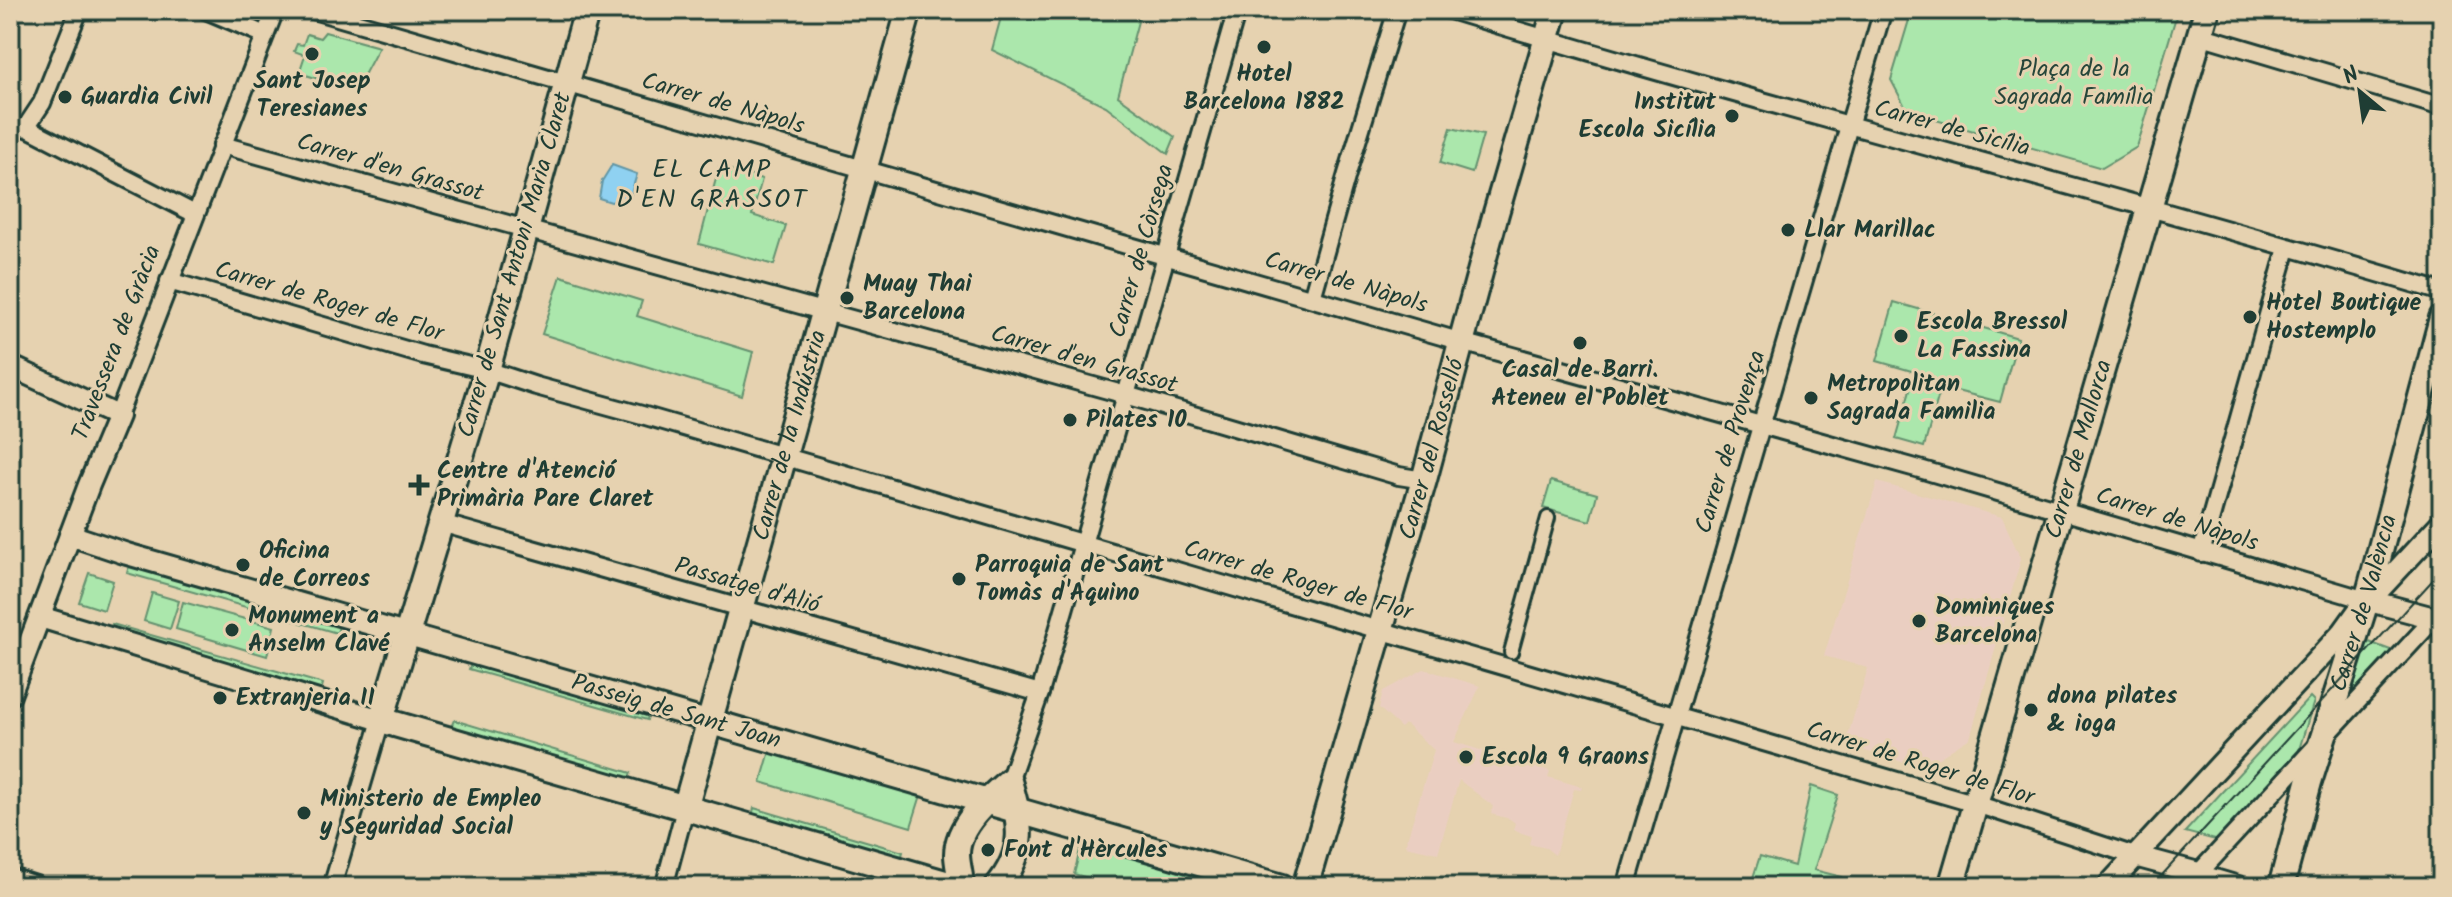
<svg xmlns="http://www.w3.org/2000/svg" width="2452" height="897" font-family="Kalam,sans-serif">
<rect width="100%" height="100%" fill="#e6d2b0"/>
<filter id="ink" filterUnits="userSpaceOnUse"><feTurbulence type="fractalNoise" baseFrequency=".0125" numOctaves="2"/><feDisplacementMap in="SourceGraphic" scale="16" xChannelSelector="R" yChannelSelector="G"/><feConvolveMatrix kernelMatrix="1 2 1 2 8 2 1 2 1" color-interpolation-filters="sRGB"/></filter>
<g filter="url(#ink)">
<g fill="#eacec1">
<polygon points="1877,482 2002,517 2021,559 1970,738 1923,768 1845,745 1868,668 1824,656"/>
<polygon points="1424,669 1480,686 1454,742 1550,771 1548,777 1582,787 1581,790 1574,789 1555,855 1546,848 1529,844 1531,836 1513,830 1515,823 1510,819 1491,814 1493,806 1459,780 1438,853 1405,846 1434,750 1405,724 1401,728 1379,708 1383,691"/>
</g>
<g fill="#abe7ac" stroke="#659270" stroke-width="2">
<polygon points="1003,10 1141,10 1118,96 1175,137 1168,154 1106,106 992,50"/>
<polygon points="1912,10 2178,10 2137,147 2102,168 1908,112 1891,80"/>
<polygon points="325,32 379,47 356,90 299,73 305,55 294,51 297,44 303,45 307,34 320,38"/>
<polygon points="1451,128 1483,135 1472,173 1440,163"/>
<polygon points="719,167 762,179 752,215 786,226 774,265 699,244"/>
<polygon points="561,276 642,301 637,316 753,352 742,396 542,334"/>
<polygon points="1894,302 2018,338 2000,402 1941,387 1924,447 1896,439 1915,372 1877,361"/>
<polygon points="1551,481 1597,494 1590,521 1543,508"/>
<polygon points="129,566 339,626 337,633 127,573"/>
<polygon points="89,573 113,581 104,610 79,602"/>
<polygon points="152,593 179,601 170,629 144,621"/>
<polygon points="183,602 274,627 267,656 176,629"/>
<polygon points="112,624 323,684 321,691 110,630"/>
<polygon points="2369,642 2393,651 2345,703 2360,653"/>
<polygon points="471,664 648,715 647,720 469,669"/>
<polygon points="2310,697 2314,701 2297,756 2219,841 2185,832"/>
<polygon points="454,720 631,773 628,780 451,727"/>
<polygon points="770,751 921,795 911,827 761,782"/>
<polygon points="1811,786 1838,795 1814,870 1842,877 1838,887 1750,887 1760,856 1794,866"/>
<polygon points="754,808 903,852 901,859 752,816"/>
<polygon points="1082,842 1233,885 1232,887 1120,887 1074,874"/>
</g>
<polygon fill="#8fd1f1" stroke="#6296a5" stroke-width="2" points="612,165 637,174 630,197 611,202 599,198 602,181"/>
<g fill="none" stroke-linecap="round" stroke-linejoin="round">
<defs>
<polyline id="pedestrian" points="1511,652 1548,518"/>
<g id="minor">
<polyline points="206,10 265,35"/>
<polyline points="313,10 1462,342 1923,470 2366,600"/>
<path d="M1450,10c329,101 663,183 992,282"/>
<polyline points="2199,35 2442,107"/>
<polyline points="26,127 42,103 79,10"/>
<polyline points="10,129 26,127 195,214"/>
<polyline points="222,145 1126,395 1399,476 1424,480"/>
<polyline points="169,281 423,355 487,370 536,386 642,415 1976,804 2135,856"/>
<polyline points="1312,298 1347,174 1397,10"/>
<polyline points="118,416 275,10"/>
<polyline points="441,523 1040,693"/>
<polyline points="2201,553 2287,248"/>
<polyline points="1009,781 1040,693 1237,10"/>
<polyline points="2198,873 2245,887"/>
<polyline points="332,887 381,720"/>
<polyline points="664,887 685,809"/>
<polyline points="1626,887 1883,10"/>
<polyline points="2186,887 2442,610"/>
</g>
<g id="tertiary">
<polyline points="10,366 118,416 89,485 10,695"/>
<polyline points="70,535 127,554 711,722"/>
<polyline points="2366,600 2434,618"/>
<polyline points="40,617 381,720"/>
<polyline points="2135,856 2198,873"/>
<polyline points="10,879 35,887"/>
<polyline points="2107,887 2343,632 2366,600 2378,591 2442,522"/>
</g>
<g id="secondary">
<polyline points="587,10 487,370 381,720 959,887"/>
<polyline points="711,722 1282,887"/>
<path id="s1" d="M685,809l224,-799"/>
<path d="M961,887c0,-11 -4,-22 -4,-33 0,-29 31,-55 52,-73 12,42 18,70 -12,106"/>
<path id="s2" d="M1305,887l119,-407 72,-267 59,-203"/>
<path id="s3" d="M1951,887l256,-877"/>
<path id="s4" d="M2281,887l28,-105 61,-193 72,-271"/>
</g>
</defs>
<use href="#pedestrian" stroke="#1f3d34" stroke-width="18"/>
<use href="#minor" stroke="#1f3d34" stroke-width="22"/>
<use href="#tertiary" stroke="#1f3d34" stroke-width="26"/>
<use href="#secondary" stroke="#1f3d34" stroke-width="30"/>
<use href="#pedestrian" stroke="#e6d2b0" stroke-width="12"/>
<use href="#minor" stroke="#e6d2b0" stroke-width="16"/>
<use href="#tertiary" stroke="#e6d2b0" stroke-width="20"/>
<use href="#secondary" stroke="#e6d2b0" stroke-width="24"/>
<polyline stroke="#1f3d34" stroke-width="2" points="2151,887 2442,570"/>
</g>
</g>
<g fill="#1f3d34" stroke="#e6d2b0" stroke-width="3">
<circle cx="1264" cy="47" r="8"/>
<circle cx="312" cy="54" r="8"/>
<circle cx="65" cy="97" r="8"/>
<circle cx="1732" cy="116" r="8"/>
<circle cx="1788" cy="230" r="8"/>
<circle cx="847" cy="298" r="8"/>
<circle cx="2250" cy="317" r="8"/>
<circle cx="1901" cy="336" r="8"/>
<circle cx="1580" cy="343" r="8"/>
<circle cx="1811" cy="398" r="8"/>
<circle cx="1070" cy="420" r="8"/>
<path d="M415 473h8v8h8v8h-8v8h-8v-8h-8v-8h8z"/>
<circle cx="243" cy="565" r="8"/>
<circle cx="959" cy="579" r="8"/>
<circle cx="1919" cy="621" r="8"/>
<circle cx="232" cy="630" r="8"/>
<circle cx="220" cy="698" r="8"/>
<circle cx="2031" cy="710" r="8"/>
<circle cx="1466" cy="757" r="8"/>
<circle cx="304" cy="813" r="8"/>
<circle cx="988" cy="850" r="8"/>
</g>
<g text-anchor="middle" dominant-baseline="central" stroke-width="6" stroke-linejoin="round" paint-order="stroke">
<g font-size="24" fill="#26463a" stroke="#e6d2b0">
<text x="2074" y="69">Plaça de la<tspan x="2074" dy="28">Sagrada Família</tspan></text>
</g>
<g font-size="24" font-weight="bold" fill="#1f3d34" stroke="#e6d2b0" text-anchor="start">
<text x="1264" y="74" text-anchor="middle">Hotel<tspan x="1264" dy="28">Barcelona 1882</tspan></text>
<text x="312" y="81" text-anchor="middle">Sant Josep<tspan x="312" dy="28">Teresianes</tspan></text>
<text x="81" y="97">Guardia Civil</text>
<text x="1716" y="102" text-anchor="end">Institut<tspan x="1716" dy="28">Escola Sicília</tspan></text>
<text x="1804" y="230">Llar Marillac</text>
<text x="863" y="284">Muay Thai<tspan x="863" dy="28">Barcelona</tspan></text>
<text x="2266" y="303">Hotel Boutique<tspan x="2266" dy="28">Hostemplo</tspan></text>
<text x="1917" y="322">Escola Bressol<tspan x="1917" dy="28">La Fassina</tspan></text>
<text x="1580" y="370" text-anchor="middle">Casal de Barri.<tspan x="1580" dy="28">Ateneu el Poblet</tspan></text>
<text x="1827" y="384">Metropolitan<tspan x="1827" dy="28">Sagrada Familia</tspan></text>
<text x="1086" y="420">Pilates 10</text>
<text x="437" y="471">Centre d'Atenció<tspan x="437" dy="28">Primària Pare Claret</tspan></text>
<text x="259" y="551">Oficina<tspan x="259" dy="28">de Correos</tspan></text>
<text x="975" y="565">Parroquia de Sant<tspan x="975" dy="28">Tomàs d'Aquino</tspan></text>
<text x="1935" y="607">Dominiques<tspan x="1935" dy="28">Barcelona</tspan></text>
<text x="248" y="616">Monument a<tspan x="248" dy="28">Anselm Clavé</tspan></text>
<text x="2047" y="696">dona pilates<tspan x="2047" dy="28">&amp; ioga</tspan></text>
<text x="236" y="698">Extranjeria II</text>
<text x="1482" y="757">Escola 9 Graons</text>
<text x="320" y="799">Ministerio de Empleo<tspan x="320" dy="28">y Seguridad Social</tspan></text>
<text x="1004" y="850">Font d'Hèrcules</text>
</g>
<g font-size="24" fill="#1f3d34" stroke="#e6d2b0">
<text transform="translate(723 104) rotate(16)">Carrer de Nàpols</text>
<text transform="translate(1952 129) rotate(15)">Carrer de Sicília</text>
<text transform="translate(390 168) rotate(16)">Carrer d'en Grassot</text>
<text transform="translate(1142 251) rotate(-74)">Carrer de Còrsega</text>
<text transform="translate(515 265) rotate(-74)">Carrer de Sant Antoni Maria Claret</text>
<text transform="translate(1346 283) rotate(16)">Carrer de Nàpols</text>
<text transform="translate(329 302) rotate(16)">Carrer de Roger de Flor</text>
<text transform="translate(117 343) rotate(-69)">Travessera de Gràcia</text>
<text transform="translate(1084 360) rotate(16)">Carrer d'en Grassot</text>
<text stroke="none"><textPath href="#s1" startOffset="388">Carrer de la Indústria</textPath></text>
<text transform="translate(1731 442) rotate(-73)">Carrer de Provença</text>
<text stroke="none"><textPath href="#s2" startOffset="456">Carrer del Rosselló</textPath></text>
<text stroke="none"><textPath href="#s3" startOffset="456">Carrer de Mallorca</textPath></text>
<text transform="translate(2177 520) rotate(17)">Carrer de Nàpols</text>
<text transform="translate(1298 581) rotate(16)">Carrer de Roger de Flor</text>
<text transform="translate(747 586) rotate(16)">Passatge d'Alió</text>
<text stroke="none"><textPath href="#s4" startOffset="296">Carrer de València</textPath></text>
<text transform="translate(676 712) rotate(16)">Passeig de Sant Joan</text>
<text transform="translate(1920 764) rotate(17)">Carrer de Roger de Flor</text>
</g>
<g font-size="26" letter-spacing="2" fill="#1f3d34" stroke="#e6d2b0">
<text x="712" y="170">EL CAMP<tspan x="712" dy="30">D'EN GRASSOT</tspan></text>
</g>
</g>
<rect width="2452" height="897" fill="none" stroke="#e6d2b0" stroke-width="40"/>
<rect x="20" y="20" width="2412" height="857" fill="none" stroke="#1f3d34" stroke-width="3" filter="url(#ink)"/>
<g transform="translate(2360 92) rotate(331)" stroke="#e6d2b0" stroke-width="6" paint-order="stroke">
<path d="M0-6L14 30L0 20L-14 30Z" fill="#1f3d34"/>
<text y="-12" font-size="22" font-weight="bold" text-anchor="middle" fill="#1f3d34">N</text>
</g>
</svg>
